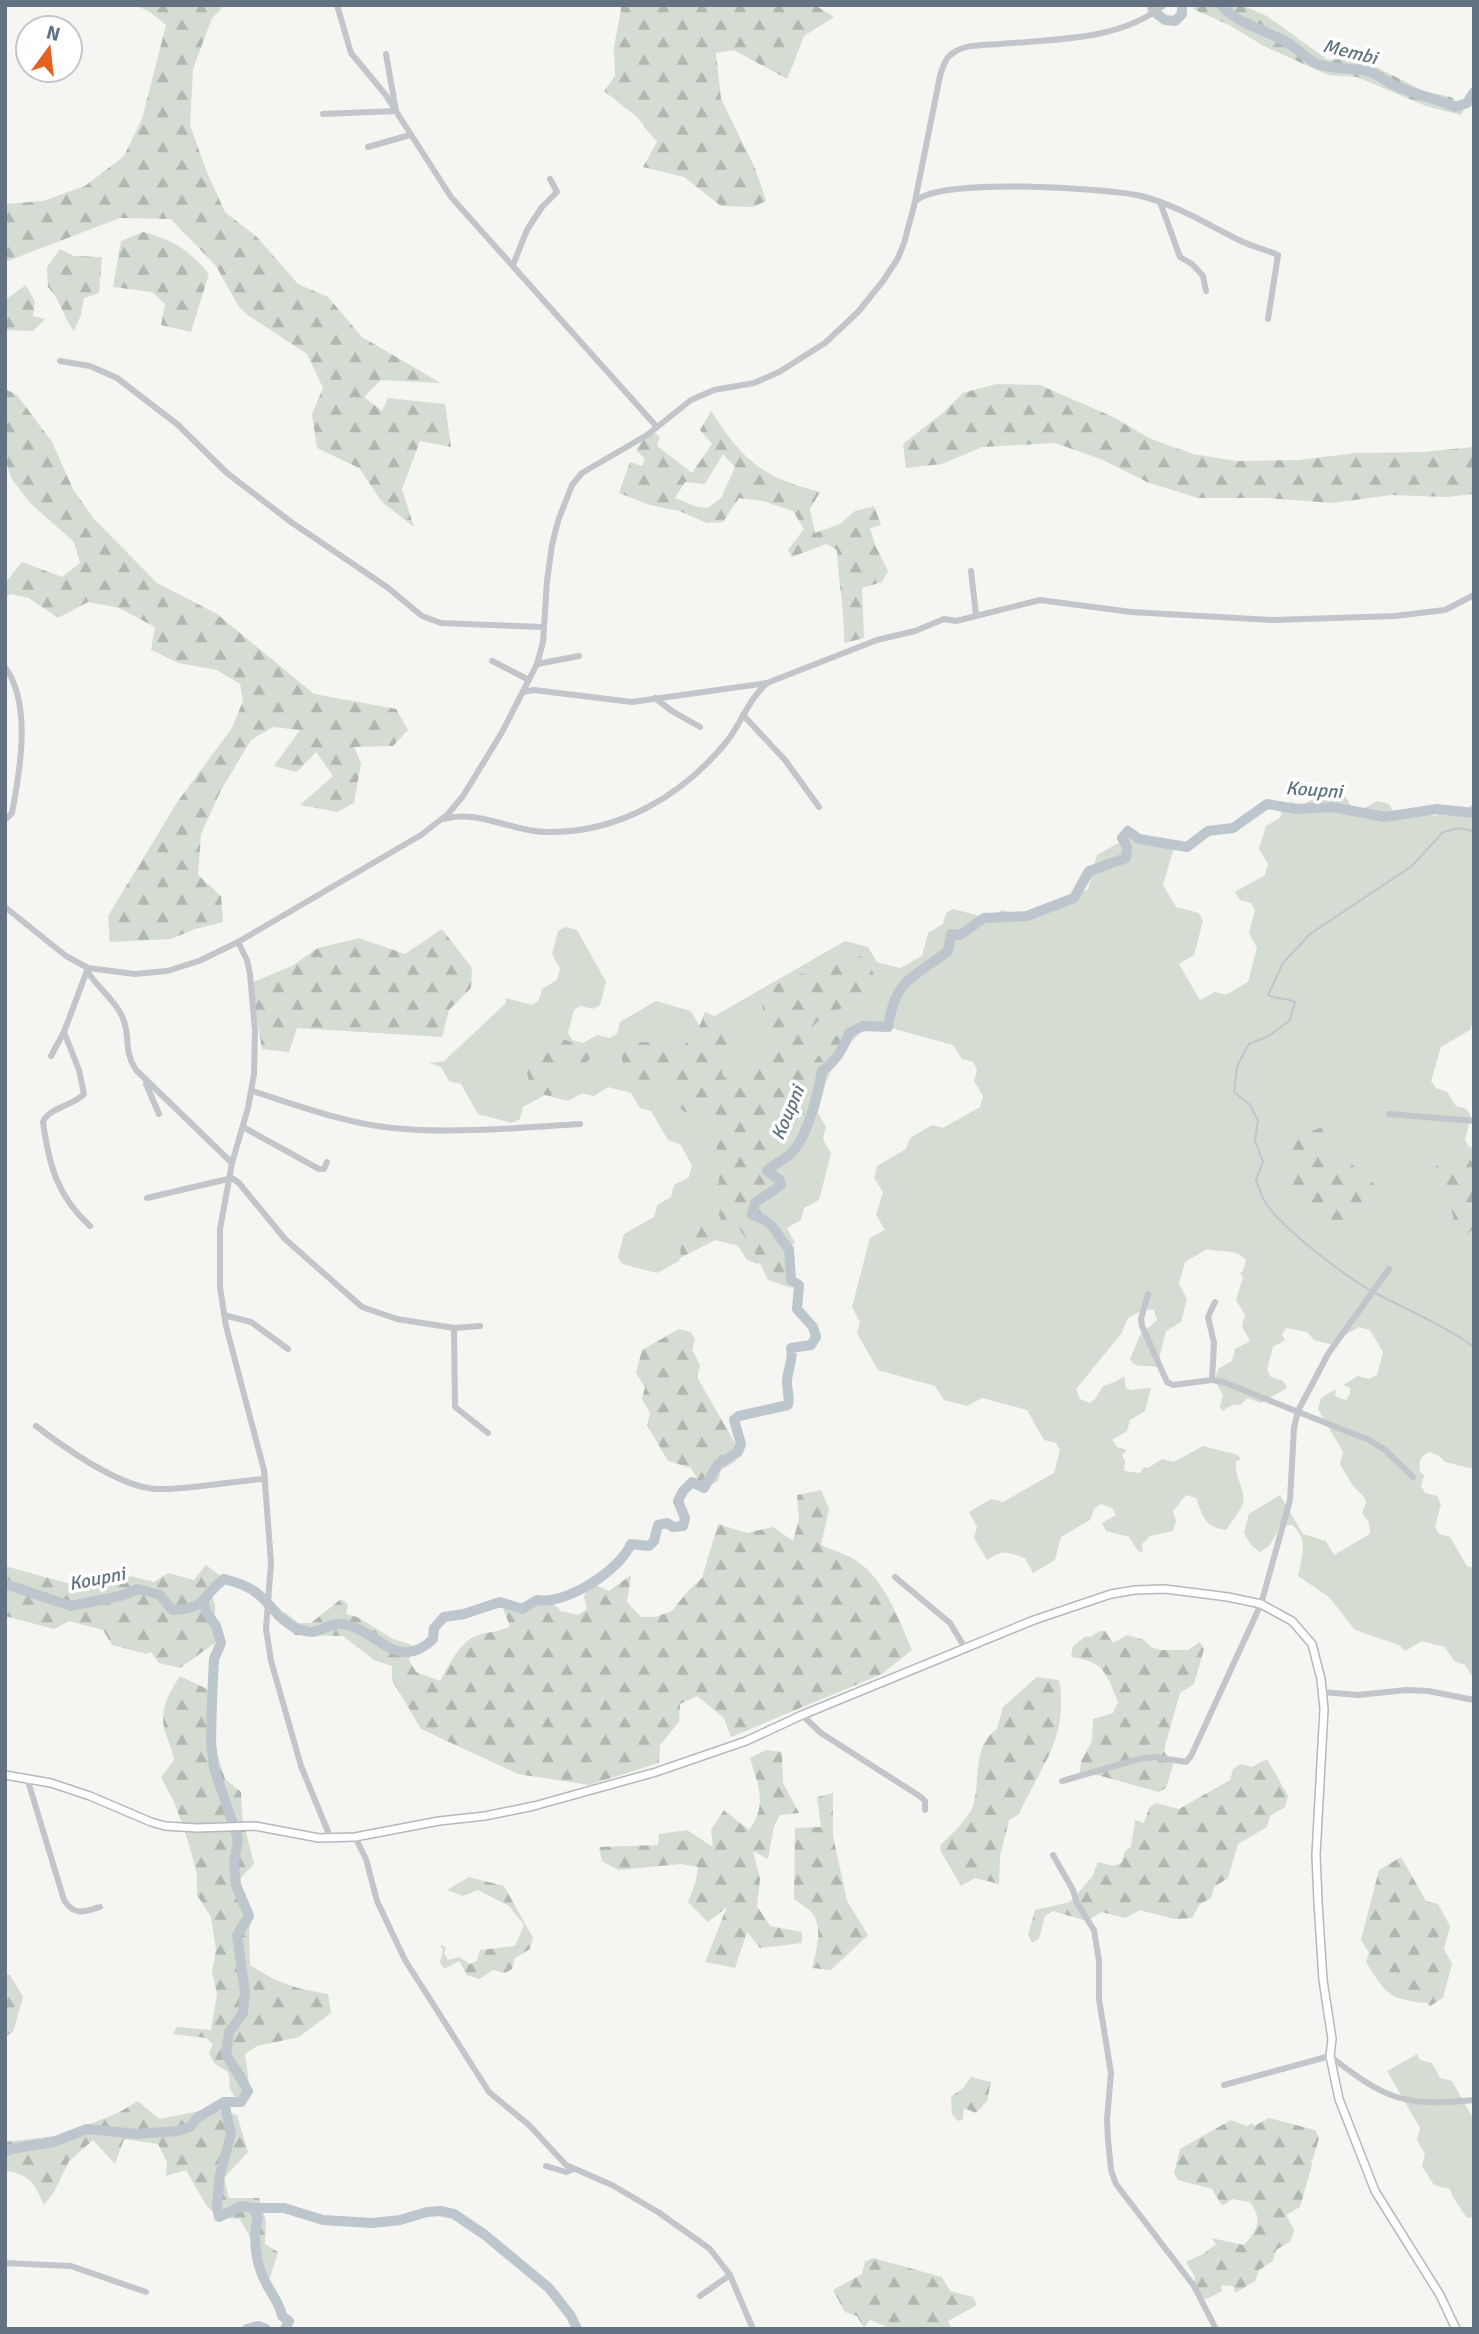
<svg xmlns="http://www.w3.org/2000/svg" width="1479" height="2334" font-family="Signika,sans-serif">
<defs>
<pattern id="forest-firs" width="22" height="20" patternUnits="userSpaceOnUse" patternTransform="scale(1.75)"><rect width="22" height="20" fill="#d5dcd2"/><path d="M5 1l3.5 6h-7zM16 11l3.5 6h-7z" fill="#b0b7b0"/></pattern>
</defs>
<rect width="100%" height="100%" fill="#f5f5f1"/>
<g fill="#d5dcd2">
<path d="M1343,792l8,14 12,3 14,-8 12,3 9,15 14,-9 23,6 15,-8 11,3 13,-7v214l-4,12 -29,17 -10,34 5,7 11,4 9,14 11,3 4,8 -6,23 4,7 5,1v321l-29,-7 -7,-7 -9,-3c-10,5 -10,9 -9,20l4,3 -3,11 4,7 12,3 4,8 -6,23 4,7 11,3 17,29 7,2v111l-9,-14 -11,-4 -9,-14 -23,-6 -17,10 -6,-6 -44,-15 -26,-33 -31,-21c4,-20 11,-37 -6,-51l-11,1 -12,20 -9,6 -9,-7 -7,-12 5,-19 31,-19 23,39 23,7 8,14 36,-21 -1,-12 -7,-9 4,-10 -1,-5 -12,-12 -13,-22 3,-12 -25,-43 3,-11 15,-9 -1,7 11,4 4,-6v-6l-7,-3 15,-9 11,3 8,-4 6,-23 -13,-22 -11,-3 -29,17 -16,-4 -7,-8 -21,-4 -4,7 3,5 -12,7 -6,23 4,7 12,4 4,7 -26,15 -13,-5 -8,7h-8l-10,6 -2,-4 3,-12 -8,-14 3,-12 14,-8 3,-12 15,-8 -8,-15 3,-11 -9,-15 7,-23 -3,-4 3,-2 3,-11c-10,-12 -25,-7 -39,-11l-22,13 -6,22 8,15 -6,23 -15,9 -9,36c-11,-3 -22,3 -27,-8l10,-24 17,-15 -3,-10h-11l-15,8 -7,16 -45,55 4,10 10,4 5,-4 8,-13 12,-4 9,-6 2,12 5,2 20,-2 -6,23 -15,9 -3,11 -15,9 5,7 10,3 -5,5 3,6 -1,10 16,2 4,-6 4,1 14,-9 12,3 29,-16 35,9 3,5 -5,1c-2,17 12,32 6,45 -4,8 -11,16 -16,24 -22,-3 -23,-14 -30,-32l-10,-3 -13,16 3,10 -3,10 -23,5 -8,8 1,9 -5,-2 -9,-14 -23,-6 -4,-8 14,-8 -4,-7 -11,-4 -7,5 -4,11 -29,17 -6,23 -22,13 -8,-15c-22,-6 -19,-9 -38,2l-13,-22 3,-11 -8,-15 22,-13 12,3 51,-29 6,-23 -4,-7 -12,-3 -17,-30 -45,-12 -15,8 -23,-6 -9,-14 -57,-16 -21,-37 3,-11 -8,-15 18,-69 15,-8 -9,-15 7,-23 -9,-14 3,-12 29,-17 4,-11 22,-13 11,3 37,-21 3,-11 -9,-15 3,-12 -4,-7 -11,-3 -9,-14 -80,-22 -37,21 -18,69 8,14 -3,12 8,15 -12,46 -15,8 -3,12 -14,8 8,15 -37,21 -11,-4 -9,-14 -34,-9 -22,12 -3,12 -22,12 -35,-9 -4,-7 6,-23 30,-17 3,-12 14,-8 3,-12 15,-8 3,-12 -12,-21 -12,-4 -17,-29 -11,-3 -9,-15 -23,-6 -14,9 -12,-3 -14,8 -23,-6 -22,12 -3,12 -8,4 -34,-9 -17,-30 -12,-3 -8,-14 -12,-4 15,-2 62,-58v-5l26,7 7,-5 3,-11 15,-9 3,-11 -8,-15 6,-23 7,-4 12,3 29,52 -6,23 -7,4 -12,-3 -7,4 -6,23 4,7 11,3 15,-8 11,3 8,-4 3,-12 36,-21 35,10 8,14 146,-84 23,6 9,15 23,6 22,-12 6,-23 15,-9 3,-11 7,-4 35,9 14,-8 23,6 15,-9 12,3 36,-21 9,-34 37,-21 34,9 5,8 -10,34 13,22 23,6 4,8 -9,34 -15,9 21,36 15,-8 11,3 22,-13 9,-34 -8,-15 6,-23 -4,-7 -11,-3 -5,-8 30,-17 3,-11 -9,-15 7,-23 14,-8 3,-12 8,-4 11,3 15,-8 11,3z"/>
<polygon points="1417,2054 1420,2060 1432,2063 1440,2078 1452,2081 1474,2120 1474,2217 1467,2218 1453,2197 1450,2189 1434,2185 1422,2166 1425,2154 1417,2140 1420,2128 1387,2071"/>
</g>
<g fill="url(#forest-firs)" fill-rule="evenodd">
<polygon points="135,5 225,5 212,18 193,69 190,125 206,170 225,212 257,237 298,284 328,297 362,337 441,383 381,380 364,397 382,411 388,398 445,404 451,447 420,441 402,489 414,527 382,502 359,468 317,448 312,414 323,388 307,354 249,316 239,307 216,266 171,219 120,218 5,262 5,204 43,201 85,186 124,156 142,119 166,25 150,12"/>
<polygon points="619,5 815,5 834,17 804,36 787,79 734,50 716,53 721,99 755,168 766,201 753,207 721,206 684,177 643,167 657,142 637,117 604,91 615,76 614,47 621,9"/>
<polygon points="1196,5 1241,5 1267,16 1328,60 1358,58 1424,91 1451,97 1464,109 1461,115 1426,106 1357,77 1328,75 1264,46 1229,25 1193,9"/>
<path d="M143,232c30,7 47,19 66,42l-18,58 -30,-7 4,-21 -13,-12 -39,-5 8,-46z"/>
<path d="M60,249l14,7 28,1 -3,36 -15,5 -3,17 -7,16c-11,-14 -14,-32 -26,-44l-1,-20z"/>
<polygon points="26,285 35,302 33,316 45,319 33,331 5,330 5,300"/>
<polygon points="996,384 1040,385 1113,417 1151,439 1193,454 1236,461 1299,460 1356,453 1423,452 1474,447 1474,494 1446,497 1391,495 1332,503 1268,498 1198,498 1147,482 1103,460 1055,443 982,447 942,464 906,468 903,444 944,412 963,393"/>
<polygon points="5,389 17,395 52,442 73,489 94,519 157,583 217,614 314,694 396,709 408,730 393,746 354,747 361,763 354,803 337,812 300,805 333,776 316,752 297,772 274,766 300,730 273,727 251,740 221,790 201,834 198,875 221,896 223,922 195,929 171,939 110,942 108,916 178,801 232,728 243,701 240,684 217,670 179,663 151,650 155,627 119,608 88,602 58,618 29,598 10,594 5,598 5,583 22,562 62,577 80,563 74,542 30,503 11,478 5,458"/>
<path d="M711,411c32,49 51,67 109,81l-10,17 5,24 25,-9 15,-13 19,-5 7,19 -11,3 5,17 13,26 -6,11 -20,6 2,50 -20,5c1,-32 -6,-62 -7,-93l-11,-6 -34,13 -4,-7 16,-21 -11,-18 -30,-10 -24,-3 -16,24 -16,1 -28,-12 -29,-6 -31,-12 11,-31 12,4 3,-7 -9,-9 14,-21 10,8 -3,9 35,27 20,-29 -12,-14zM723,454l12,13 -14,31 -13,10 -11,-1 -22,-9 10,-16 20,2z"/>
<polygon points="442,929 472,968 471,988 449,1010 442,1037 297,1028 289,1052 262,1049 251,983 292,966 318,948 359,938 405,954"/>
<path d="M867,954l14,44c-21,5 -64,12 -72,36 -2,6 -1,15 -1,22l-22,12 22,2 13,-18 7,-16 30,-1 -20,22 -39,81 -17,22 -5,21 -16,31 28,40 2,36 -23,-8 -15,-31 -14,-21 -59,30 1,-15 19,-35 7,20 15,-6 -12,-28 9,-11 -3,-31 4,-23 -38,-19 -12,-24 -47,-10 -1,-21 -31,2 -10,12 -22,-2 -8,29 -20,-3 -4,-21 12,-33 17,-3 32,13 30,-6 31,-1 32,5 15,-12 9,-23 15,6 4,17 15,20 -18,11 2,10 11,6 12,-1 10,-22 14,-15 -10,-50 28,-16z"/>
<polygon points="1325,1126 1330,1136 1330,1143 1324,1147 1330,1159 1353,1165 1362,1179 1373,1183 1377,1190 1363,1198 1356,1221 1349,1226 1315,1216 1306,1202 1295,1199 1290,1191 1294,1180 1277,1150 1299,1138 1304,1139 1306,1133"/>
<path d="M1469,1158l5,7v37l-4,4c0,8 4,13 4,21l-6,7 -8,-1 -6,-12 -4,-17 -8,-3 -12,-22 3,-11c13,-7 21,-9 36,-10z"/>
<polygon points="679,1329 691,1332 695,1339 692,1350 700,1365 697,1377 739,1450 736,1461 721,1470 718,1481 711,1485 699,1482 691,1468 668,1461 647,1425 650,1413 642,1399 645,1387 636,1373 642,1350"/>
<path d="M821,1490l8,19 -8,36c10,5 22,8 31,13 32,18 46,60 60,92l-30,24 -151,63 -7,-19 -27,-22 -17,8 -1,18 -19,23 -1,18 -70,22 -71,-11 -97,-45 -29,-49v-14l-18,-6 -31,-24 -48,-1 -21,-17 11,-6 13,11h13l30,-24 7,5 -2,10 11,3 36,22 19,6 -3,15 7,12 24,9c9,-16 19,-38 36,-45 12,-5 23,-3 34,-10l-7,-17 45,-11 13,13 17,4 9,-6 -3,-13 7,-13 18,8 22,-16 -4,27 14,15h14l17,-6 16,-20 14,-13 16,-54 29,9 26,-6 20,14 6,-22 -2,-24z"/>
<polygon points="206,1565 226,1580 212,1595 215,1605 215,1643 180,1668 159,1663 151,1652 146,1654 112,1645 103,1630 69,1621 54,1629 5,1616 5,1566 78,1586 93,1578 116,1584 130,1576 154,1582 168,1573 194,1580"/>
<path d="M1100,1631h5l8,12 14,-8 17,5 7,7 10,3h27l12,-8 4,7 -10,35 -14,9 -16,57 9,15 -7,23 -7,4 -69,-19 -11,6 2,-18 11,-20 1,-22 20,-6 5,-11c-12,-28 -12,-40 -47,-45l2,-11 13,-10 4,1z"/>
<path d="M180,1676l27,13 7,33 -1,19 12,38 16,13 1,24 12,48 -15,16 14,32 -4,20 1,33c27,18 45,24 78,29l3,19 -32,24 -42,9 -12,8 4,29 -4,16 -11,-3 -5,-9 1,-5 -2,-10 -14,-9 -5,-10 4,-9 -7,-6 -33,-4 4,-7 34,3 6,-36 -5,-22 4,-22 -5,-33 -14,-22v-21l-9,-33 -13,-37 -14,-27 13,-17c-2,-12 -7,-21 -10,-32 -4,-20 6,-37 16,-52z"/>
<path d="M1037,1677l22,3c10,58 -18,85 -40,134l-10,6 -9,36 -1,28 -24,-6 -14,8 -21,-36 1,-6c8,-6 30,-29 32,-38 8,-26 -1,-61 24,-77l6,-22z"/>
<path d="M766,1750l16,2 1,31 16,30 -19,2 -6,11 -6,33 -15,-8 7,28 -3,27 13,20 32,6v11l-42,5 -13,-16 -12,36 -30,-6 22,-55 -19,15 -20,-20 8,-21 2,-14 -17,-3 -63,6 -16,-9 -3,-14 59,-2 1,-11 28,-4 26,17 -2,-17 13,-20 25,20c19,-26 9,-44 1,-72z"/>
<polygon points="1267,1759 1288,1796 1285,1807 1270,1816 1267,1827 1238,1844 1228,1878 1214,1887 1211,1898 1200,1904 1192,1918 1174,1919 1140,1910 1125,1918 1102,1912 1087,1921 1053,1911 1045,1916 1039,1939 1032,1943 1028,1935 1035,1910 1070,1902 1092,1877 1098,1862 1114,1866 1122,1862 1125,1851 1131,1847 1135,1820 1144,1823 1149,1808 1156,1803 1179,1809 1230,1780 1233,1769 1241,1764 1252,1767"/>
<path d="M833,1793v43l14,65 21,34 -37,35 -19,-2c4,-16 12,-40 0,-55 -4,-5 -13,-10 -18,-14l1,-71 26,-1 -4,-30z"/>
<path d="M1401,1857l25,44 12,3 12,22 -6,23 8,15 -9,34 -13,8 -3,-3c-38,-3 -41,-9 -61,-41l3,-9 -8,-13 18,-70z"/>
<polygon points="469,1877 504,1886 533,1938 530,1949 515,1958 512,1969 505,1973 493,1970 479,1979 467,1975 459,1961 444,1969 440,1962 443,1950 440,1945 446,1947 444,1953 448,1960 459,1957 470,1964 477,1961 480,1950 515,1946 524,1925 509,1906 478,1890 463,1896 447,1890"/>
<polygon points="5,1974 10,1975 23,1997 13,2032 6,2036"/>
<polygon points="971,2077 991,2082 987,2101 976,2113 964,2108 963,2119 958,2121 952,2114 951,2097 963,2088"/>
<path d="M138,2101l21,18 52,-10 26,6 11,37 -24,26 5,20h30l7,23 -1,23 13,8 -11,36 -16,-49 -11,-20 -21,-1 -13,-13 -20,-35 -20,6 1,-14 -9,-18 -34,-5 -9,25 -22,-24 -24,21 -15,31 -10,13c-10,-23 -13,-29 -39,-35v-28l57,-7 56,-22z"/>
<path d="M1269,2118l46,12 4,8 -6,21 -2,1 1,5 -12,42 -14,8 8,15 -3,11 -15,9 -3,11 -14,9 -4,11 -20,12 -2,-7 -12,-1 1,6 -15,8 -11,-3 -4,-7 3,-12 -9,-15 17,-8 13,-10 -5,-6 33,7c14,-16 19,-24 6,-43l-18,-3 -8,6 -3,-1 -9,-15 -34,-9 -4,-7 6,-24 51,-29 16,6 5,-3 2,3z"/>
<polygon points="873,2258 942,2277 950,2291 973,2297 977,2305 948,2321 952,2329 886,2329 885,2326 870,2320 864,2328 857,2316 845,2312 833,2290 862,2274 865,2262"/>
</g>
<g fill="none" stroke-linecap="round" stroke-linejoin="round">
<path stroke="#bdc6cd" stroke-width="2" d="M1474,831l-15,-3 -16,4 -31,34 -102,68 -27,29 -15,32c8,4 18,3 27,7l-5,18 -21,16 -20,8 -12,22 -3,26 16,13 8,15 -3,20 8,22 -7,18c3,7 5,14 8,20 14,26 85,79 111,93 33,17 68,32 99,54"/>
<g stroke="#bdc6cd" stroke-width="10">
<polyline points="1152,5 1153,11 1165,20 1175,21 1182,14 1182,5"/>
<path d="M1221,5c18,21 48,25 70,40 9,5 17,15 26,19 17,6 36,3 54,8 8,3 15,10 23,13 20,10 41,13 61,22l12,-4 7,-11"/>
<path d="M5,1584l66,22 49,-10 18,-7 22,6 12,15c34,-1 28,-12 52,-31 12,3 25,7 34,15 14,11 20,25 36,33 27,13 28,-4 46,-3 26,2 44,27 64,28 11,1 22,-6 29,-13l1,-11 10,-11 20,-3 36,-12 22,7 15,-9c29,5 82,-29 94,-56l18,2 5,-5 4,-16 9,-2 6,4 10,-1 2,-8 -7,-17 5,-10 9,-9 12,6 14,-24 20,-12 3,-8 -7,-24 5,-4 49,-11c2,-9 -1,-14 -1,-23 0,-12 7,-21 4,-34l20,-3 5,-8 -3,-10 -16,-18 2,-24 -8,-5 -2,-31c-15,-16 -13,-27 -37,-34l3,-12 26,-18 -2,-6 -12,-8c8,-8 16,-10 23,-17 17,-13 28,-62 32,-83 14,-10 21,-22 27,-38l14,-7 25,1c7,-49 26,-49 60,-76l3,-17 9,1 24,-17 43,-2 47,-18 15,-27 37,-13 1,-11 -5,-9 6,-7 11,8 48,8 21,-16 25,-3 34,-24 29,5 36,-2 53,10 52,-8 37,4"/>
<path d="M224,2102l7,32 -11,40 -3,32 2,11 23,-11 11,2 5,10c-6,20 -2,48 9,67 6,11 13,19 15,31l7,5 -4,8"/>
<polyline points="5,2152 11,2149 53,2142 87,2129 137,2134 178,2131 191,2126 197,2118 224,2102 241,2102 248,2091 226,2054 229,2032 243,2013 245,1992 237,1935 249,1916 236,1885 234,1863 238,1839 214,1768 211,1742 212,1699 214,1659 221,1643 216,1626 206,1612 204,1600"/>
<polyline points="253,2208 284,2208 323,2220 373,2223 400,2220 427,2212 440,2211 454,2214 485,2235 549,2288 571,2316 577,2329"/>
<polyline points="247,2329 258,2326 266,2329"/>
</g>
<defs>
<polyline id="major" points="5,1775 51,1783 90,1796 151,1822 165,1826 197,1828 255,1826 319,1838 355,1837 439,1821 485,1816 534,1806 656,1772 746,1741 802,1715 1034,1620 1111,1594 1135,1590 1165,1589 1228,1597 1261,1604 1292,1621 1312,1644 1321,1679 1324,1709 1316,1855 1318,1902 1323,1980 1332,2039 1330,2056 1339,2099 1375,2191 1440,2295 1456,2329"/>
</defs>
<use href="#major" stroke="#b5b9bd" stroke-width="10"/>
<g stroke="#c2c5c9" stroke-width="6">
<polyline points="337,5 351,53 385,94 451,197 657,427"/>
<polyline points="323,114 396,111 386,54"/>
<polyline points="368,147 410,135"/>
<path d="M916,201c24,-24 190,-13 225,-5 36,9 69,30 102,46 11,5 24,8 35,13l-10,64"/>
<polyline points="1160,202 1180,257 1192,264 1203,276 1206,291"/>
<polyline points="513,265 527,230 542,207 557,192 550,179"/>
<polyline points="60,361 90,366 117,378 177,424 227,473 291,522 387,587 422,616 441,623 543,627"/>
<polyline points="971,571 976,615"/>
<polyline points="492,661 529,680"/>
<polyline points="537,664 579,656"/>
<path d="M5,667c27,37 15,104 7,146l-7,7"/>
<polyline points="523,692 534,690 632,702 767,683"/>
<polyline points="655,698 672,711 700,727"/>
<polyline points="743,715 785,760 819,807"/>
<path d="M444,819c33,-10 67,12 100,13 74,2 139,-36 184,-92 14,-19 21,-41 39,-57l110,-43 38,-9 29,-12 12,2 84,-21 91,12 143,8 121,-4 33,-4 17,-2 29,-15"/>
<path d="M5,907l61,49 22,12 47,6 32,-3 32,-10 39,-19 183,-107 27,-21 15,-18 38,-62 36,-70 6,-22 4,-61 5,-36 6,-24 14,-36 10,-12 65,-38 44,-35 23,-10 40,-7 25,-11 46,-29 33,-31 25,-31 15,-23 6,-15 10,-37 26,-130c3,-9 5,-18 13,-23 12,-9 32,-8 47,-9 54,-5 120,-3 164,-39"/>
<polyline points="238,942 247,960 250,974 255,1030 254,1074 248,1108 232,1163 220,1229 220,1287 226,1326 264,1470 271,1563 266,1629 271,1661 301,1766 331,1839"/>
<path d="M87,971c10,16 27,28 35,45 10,22 0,32 14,54l96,93"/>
<path d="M64,1032l15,38 5,24c-11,12 -36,14 -41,28 6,43 14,74 47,104"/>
<polyline points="51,1056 64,1032 88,968"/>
<polyline points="146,1084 159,1114"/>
<path d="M252,1091c45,14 92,32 140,37 59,6 128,0 188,-4"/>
<polyline points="1389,1114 1474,1121"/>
<polyline points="243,1127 319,1169 324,1169 327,1162"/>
<polyline points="147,1198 232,1178 239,1183 285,1239 362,1307 397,1319 454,1328 480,1326"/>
<polyline points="1148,1294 1141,1319 1142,1326 1167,1382 1173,1385 1212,1380"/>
<polyline points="1215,1302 1208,1317 1214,1343 1212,1380 1223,1382 1369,1440 1385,1450 1413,1477"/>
<polyline points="224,1315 251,1322 288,1349"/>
<polyline points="454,1328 455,1407 488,1433"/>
<path d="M36,1426c29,22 84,61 120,63 36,1 73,-8 109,-10"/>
<polyline points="895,1577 950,1623 965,1648"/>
<polyline points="1322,1692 1358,1695 1406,1690 1428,1691 1474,1700"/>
<polyline points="802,1715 821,1733 921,1797 925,1801 925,1810"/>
<path d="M27,1778l37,122c10,16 20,12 36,7"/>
<polyline points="1062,1781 1139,1759 1155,1757 1186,1762 1191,1756 1261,1604 1290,1500 1294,1428 1298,1411 1328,1354 1389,1269"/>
<polyline points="355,1837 366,1859 377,1901 405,1960 489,2092 529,2125 566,2165 612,2185 658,2212 710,2249 730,2275 753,2329"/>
<polyline points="1053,1855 1073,1890 1077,1903 1094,1930 1099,1961 1099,1999 1111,2073 1107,2120 1108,2139 1111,2170 1116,2184 1194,2286 1216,2329"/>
<path d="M1224,2085l106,-29c55,43 73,51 144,44"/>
<polyline points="546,2166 566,2172 573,2169"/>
<polyline points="5,2263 71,2266 146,2292"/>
<polyline points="700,2296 730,2275"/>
</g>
<use href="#major" stroke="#fff" stroke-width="7"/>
</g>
<g text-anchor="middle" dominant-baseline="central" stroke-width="7" stroke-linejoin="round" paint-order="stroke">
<g font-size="19" font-style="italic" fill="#5f737f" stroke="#fff">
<text transform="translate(1350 52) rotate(14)">Membi</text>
<text transform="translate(1314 790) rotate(4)">Koupni</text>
<text transform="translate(788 1113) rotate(-67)">Koupni</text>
<text transform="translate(97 1579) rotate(-11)">Koupni</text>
</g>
</g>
<rect width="1479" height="2334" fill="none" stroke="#637282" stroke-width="14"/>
<g transform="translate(49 49) rotate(15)"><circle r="33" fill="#ffffff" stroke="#c1c7cd" stroke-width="2"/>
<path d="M0-5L12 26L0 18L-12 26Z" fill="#e46121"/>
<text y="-10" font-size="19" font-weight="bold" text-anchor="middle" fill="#637282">N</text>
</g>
</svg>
